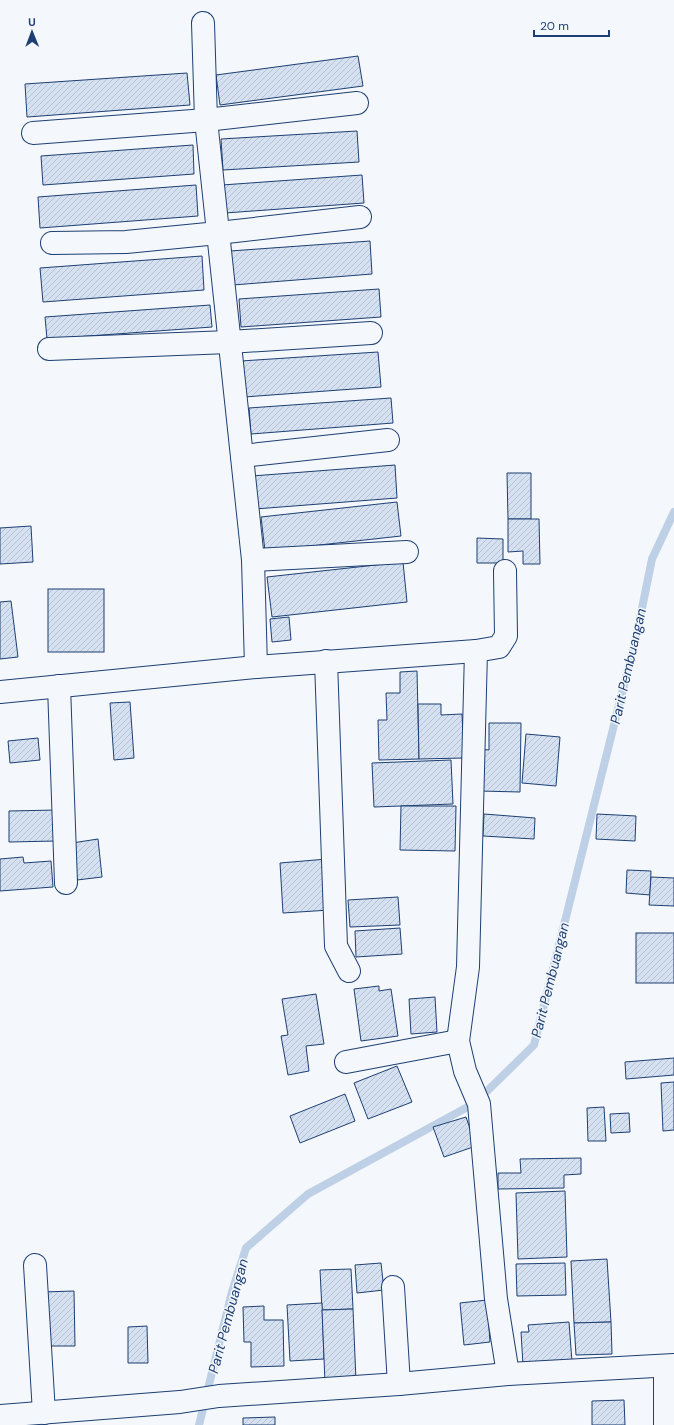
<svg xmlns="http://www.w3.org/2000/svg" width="674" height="1425" font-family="'DM Sans',sans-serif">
<defs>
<pattern id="building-hatch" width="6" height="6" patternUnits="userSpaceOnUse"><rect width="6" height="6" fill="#d5e0f0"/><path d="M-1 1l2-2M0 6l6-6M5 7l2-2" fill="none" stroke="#b6c1d1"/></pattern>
</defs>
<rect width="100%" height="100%" fill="#f4f7fb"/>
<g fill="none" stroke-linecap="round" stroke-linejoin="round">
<polyline stroke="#bed0e5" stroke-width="8" points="199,1425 232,1292 246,1248 308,1194 475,1103 534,1045 637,633 652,559 674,512"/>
</g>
<g fill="url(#building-hatch)" stroke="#1d3f73">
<polygon points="358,56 363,86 220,105 216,75"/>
<polygon points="187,73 190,105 27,117 25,84"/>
<polygon points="357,131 359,162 223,170 221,139"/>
<polygon points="193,145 194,174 43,185 41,156"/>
<polygon points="362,175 364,203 225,213 222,185"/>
<polygon points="196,185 198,216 40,228 38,197"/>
<polygon points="370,241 372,274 233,285 230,251"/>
<polygon points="202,256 204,290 43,302 40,268"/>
<polygon points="379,289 381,317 241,327 239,299"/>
<polygon points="210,305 212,327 47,339 45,317"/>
<polygon points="378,352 381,387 244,397 241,361"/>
<polygon points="391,398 393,423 251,434 249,408"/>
<polygon points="395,465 397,498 255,509 252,476"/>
<polygon points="507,473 531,473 531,519 508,519"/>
<polygon points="397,502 401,536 265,551 261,517"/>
<polygon points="508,519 539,519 540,564 523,564 523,551 508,552"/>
<polygon points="31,526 33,562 0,564 0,528"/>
<polygon points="477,538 503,539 503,563 477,563"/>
<polygon points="403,562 407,602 272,617 267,577"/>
<rect x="48" y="589" width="56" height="63"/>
<polygon points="11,601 18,657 0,659 0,602"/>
<polygon points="289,617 291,640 272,642 270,619"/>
<polygon points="417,671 419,759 379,760 378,720 387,720 386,693 400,693 400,672"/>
<polygon points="130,702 134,758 114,760 110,703"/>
<polygon points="418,704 441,704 441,715 462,714 464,758 419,759"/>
<polygon points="489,723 521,723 520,792 479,791 479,749 489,750"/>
<polygon points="526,734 560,737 556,786 522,783"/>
<polygon points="38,738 40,760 10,763 8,741"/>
<polygon points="451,760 453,804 374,807 372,763"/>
<polygon points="401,806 456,806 455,851 400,850"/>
<polygon points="56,810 56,841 9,842 9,811"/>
<polygon points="484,814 535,818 534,839 483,836"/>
<polygon points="597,814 636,816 635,841 596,839"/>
<polygon points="98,839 102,877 77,880 72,843"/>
<polygon points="23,857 24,863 51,861 53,887 0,891 0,859"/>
<polygon points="327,859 330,910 283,913 280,863"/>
<polygon points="627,870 651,871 650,895 626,893"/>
<polygon points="651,877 674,878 674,906 649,905"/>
<polygon points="398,897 400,925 350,927 348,900"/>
<polygon points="400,928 402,954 356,957 355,931"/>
<rect x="636" y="933" width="38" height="50"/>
<polygon points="379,986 379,991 391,989 398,1036 361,1041 354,989"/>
<polygon points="316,994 324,1044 306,1046 309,1071 288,1075 281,1036 288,1035 282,999"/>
<polygon points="435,997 437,1032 411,1034 409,999"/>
<polygon points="674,1058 674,1075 626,1079 625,1062"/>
<polygon points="397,1066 412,1102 368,1119 354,1083"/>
<polygon points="674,1082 674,1130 663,1131 661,1083"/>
<polygon points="345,1094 355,1121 300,1143 290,1116"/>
<polygon points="604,1107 606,1141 588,1141 587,1108"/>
<polygon points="629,1113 630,1132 611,1133 610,1114"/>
<polygon points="466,1117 476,1146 444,1157 433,1127"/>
<polygon points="581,1158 581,1174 564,1175 564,1188 498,1189 498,1173 521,1173 520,1159"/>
<polygon points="565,1191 567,1257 518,1259 516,1193"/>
<polygon points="607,1259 611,1322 574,1323 571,1261"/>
<polygon points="381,1263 384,1290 357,1293 355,1265"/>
<polygon points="565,1263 566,1295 517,1296 516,1264"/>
<polygon points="351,1269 353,1309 322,1310 320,1270"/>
<polygon points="74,1291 75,1346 43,1346 42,1292"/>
<polygon points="487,1300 490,1342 464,1345 460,1303"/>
<polygon points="322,1303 324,1359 290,1361 287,1305"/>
<polygon points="264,1306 264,1320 283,1320 284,1366 251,1367 251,1342 244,1342 243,1307"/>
<polygon points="353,1309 356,1381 325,1382 322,1310"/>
<polygon points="569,1322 572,1362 523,1365 521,1332 529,1332 528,1325"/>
<polygon points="611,1322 612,1354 576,1355 574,1323"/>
<polygon points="147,1326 148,1363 128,1363 128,1327"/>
<polygon points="624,1400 625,1425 592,1425 592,1401"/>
<polygon points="275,1417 275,1425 243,1425 243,1418"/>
</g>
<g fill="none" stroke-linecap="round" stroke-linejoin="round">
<defs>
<g id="street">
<polyline points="203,23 206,120 253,560 256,667"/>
<polyline points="33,133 206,120 357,103"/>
<polyline points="52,243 126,242 218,233 360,217"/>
<polyline points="49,349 229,342 371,333"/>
<polyline points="242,456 388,440"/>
<polyline points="253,560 407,552"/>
<polyline points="505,571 506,636 499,647 476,651 468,967 458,1041 465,1071 479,1104 496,1299 508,1374"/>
<polyline points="326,661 336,946 349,971"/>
<polyline points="59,686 66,883"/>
<polyline points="0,692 256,667 476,651"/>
<polyline points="346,1062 458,1041"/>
<polyline points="35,1265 44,1413"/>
<polyline points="393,1287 399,1384"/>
<polyline points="0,1416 180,1402 219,1396 399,1384 508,1374 674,1365"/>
<polyline points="665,1425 665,1366"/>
</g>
</defs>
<use href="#street" stroke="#1d3f73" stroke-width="24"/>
<use href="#street" stroke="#f4f7fb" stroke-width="22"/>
</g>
<g text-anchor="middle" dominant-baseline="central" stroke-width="3" stroke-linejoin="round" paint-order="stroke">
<g font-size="14" font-style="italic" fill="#1d3f73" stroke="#f4f7fb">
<text transform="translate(628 666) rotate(-77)">Parit Pembuangan</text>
<text transform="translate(550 980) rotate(-76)">Parit Pembuangan</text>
<text transform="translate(228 1316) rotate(-75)">Parit Pembuangan</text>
</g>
</g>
<g transform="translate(32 32) rotate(359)" stroke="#f4f7fb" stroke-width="3" paint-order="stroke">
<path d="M0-3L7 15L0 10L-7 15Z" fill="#1d3f73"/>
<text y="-6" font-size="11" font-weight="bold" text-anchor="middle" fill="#1d3f73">U</text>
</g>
<path d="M534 30v6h75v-6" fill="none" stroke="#1d3f73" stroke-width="2"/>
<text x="540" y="30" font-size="12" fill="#1d3f73" stroke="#f4f7fb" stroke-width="3" paint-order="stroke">20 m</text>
</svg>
